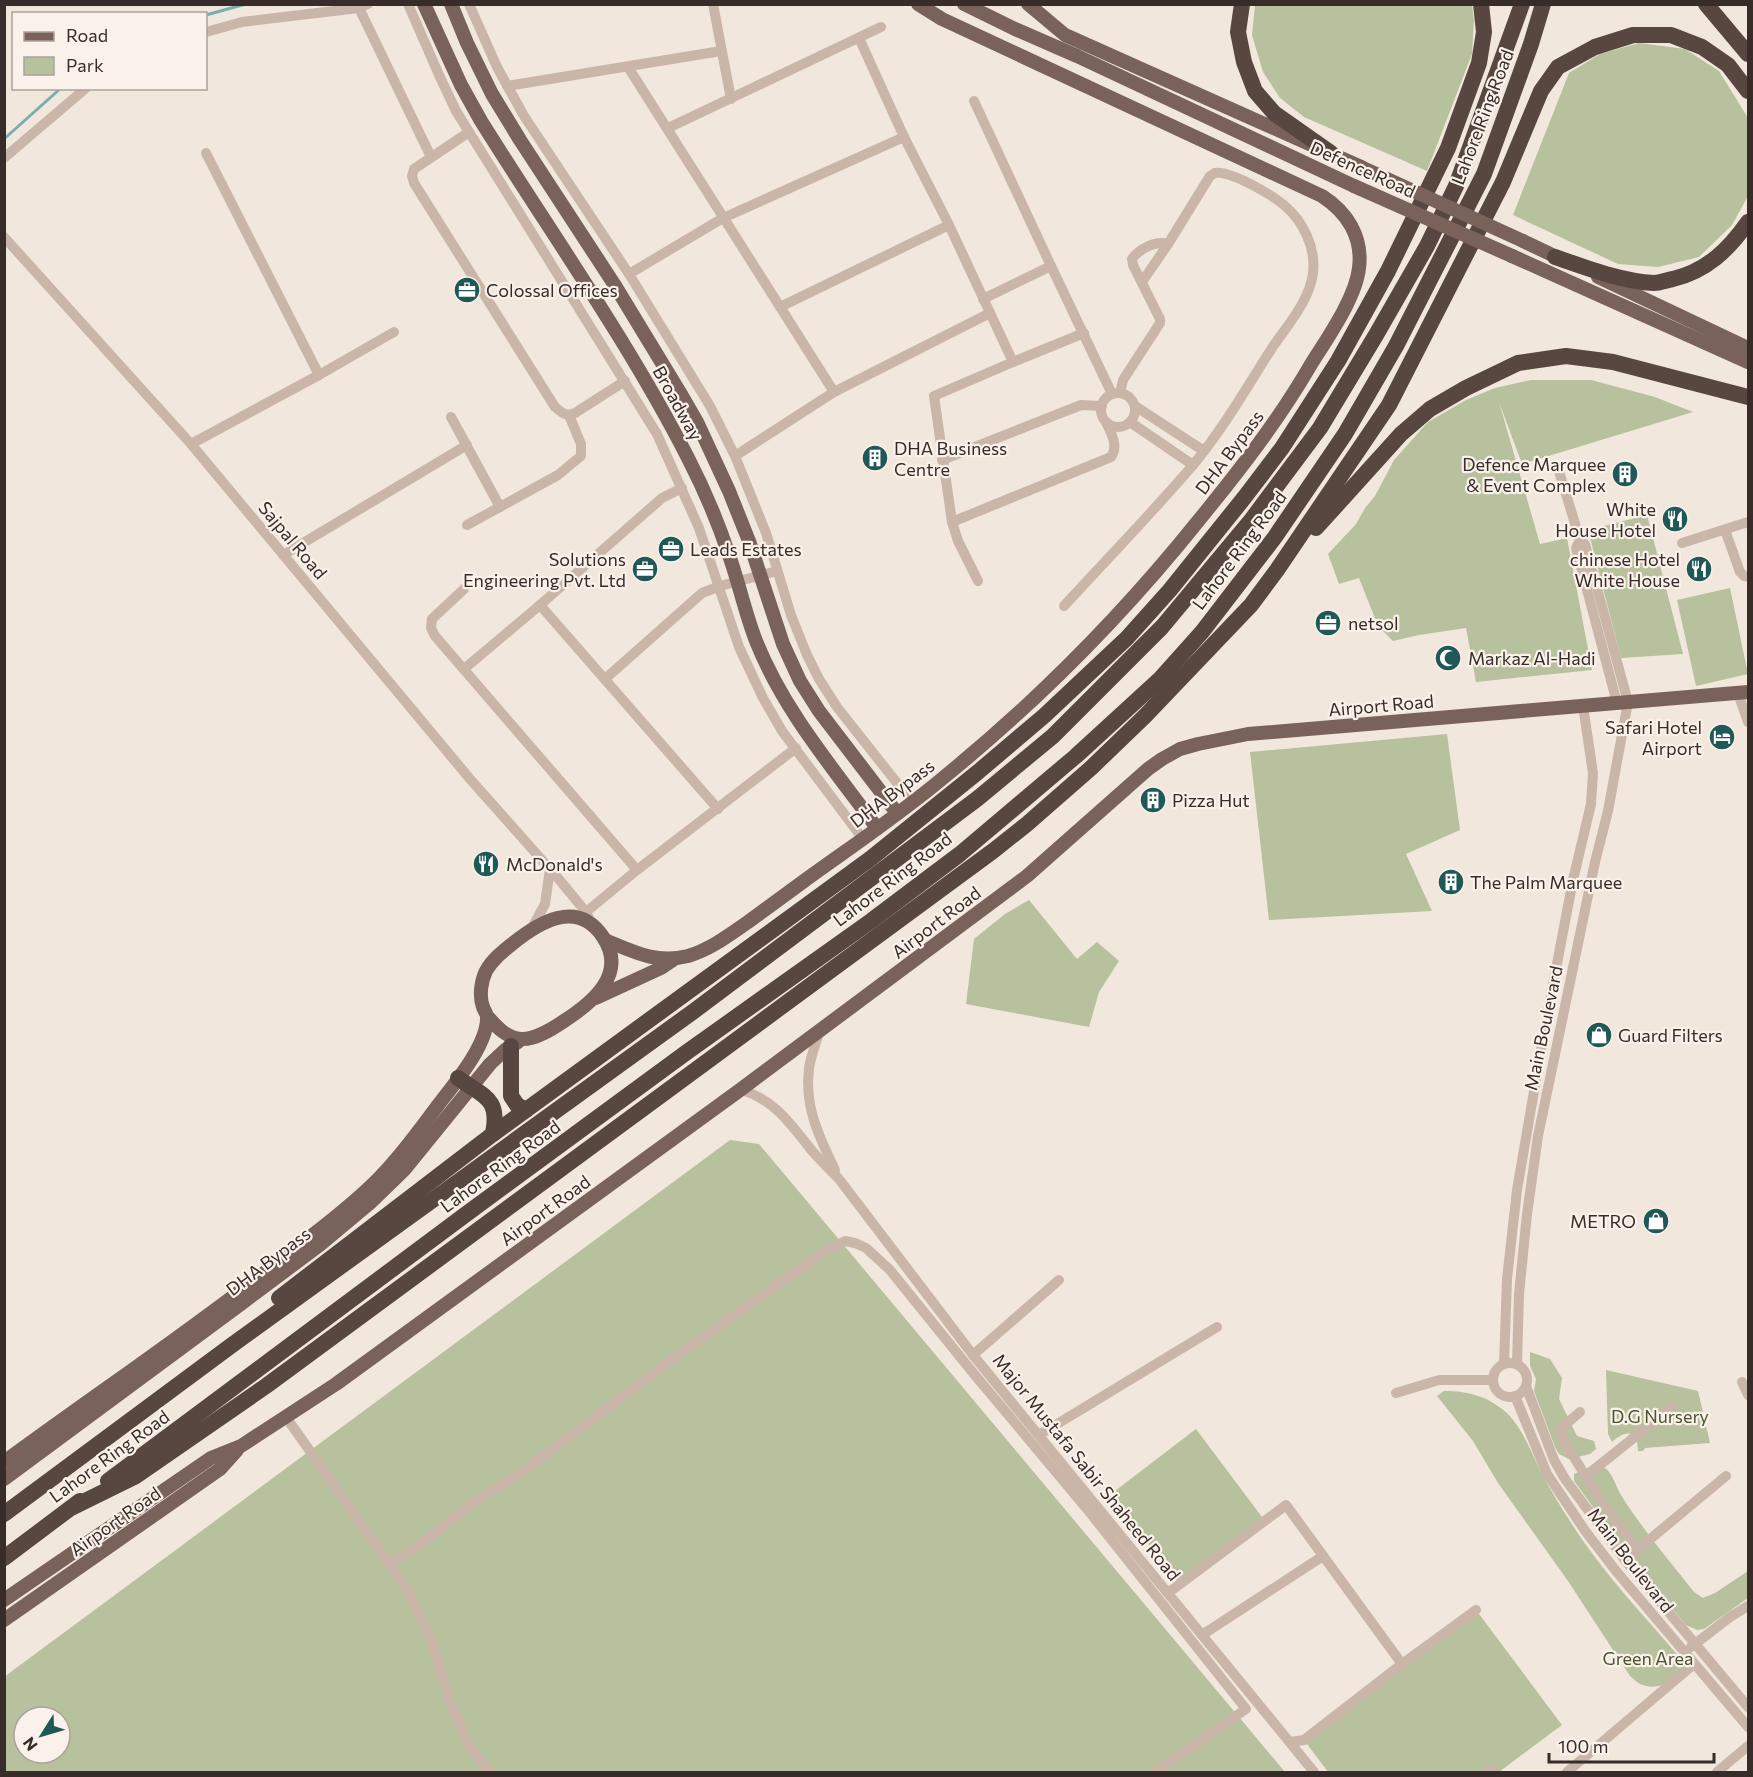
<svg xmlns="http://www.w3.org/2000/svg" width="1753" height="1777" font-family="Commissioner,sans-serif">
<rect width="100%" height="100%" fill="#f2e7dd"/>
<g fill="#b7c19d" fill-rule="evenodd">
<polygon points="1255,5 1472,5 1474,21 1472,54 1427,171 1304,117 1280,98 1263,72 1252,35"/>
<polygon points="1639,43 1685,49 1719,71 1748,118 1748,196 1732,225 1699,257 1658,267 1618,264 1513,215 1569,73 1600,54"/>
<polygon points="1531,380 1591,380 1655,397 1693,412 1522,464 1499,402 1540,544 1567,538 1592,670 1476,682 1466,628 1419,635 1393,641 1378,626 1359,578 1339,584 1328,554 1356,524 1365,508 1375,496 1394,460 1428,422 1466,400 1495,388"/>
<polygon points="1647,515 1683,654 1621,658 1588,530"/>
<polygon points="1730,588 1748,674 1696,686 1677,600"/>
<polygon points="1447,734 1460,830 1406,854 1432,911 1269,920 1250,752"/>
<polygon points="1029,900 1077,959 1097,942 1119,961 1099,992 1089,1027 966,1004 974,939 1005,914"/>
<path d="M730,1140l29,4 526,628h-1280l-1,-95zM24,1717h36v36h-36z"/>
<polygon points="1530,1352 1550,1359 1562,1378 1559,1399 1577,1436 1594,1441 1596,1449 1590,1454 1569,1459 1559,1454 1555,1447 1534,1391 1536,1379 1530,1366"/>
<path d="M1606,1370l92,21 12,52 -65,5 -2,3h-5c0,-21 -12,-22 -26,-9l-4,-8z"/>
<path d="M1444,1391c24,0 44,5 63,22 16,16 24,39 34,59 11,21 23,40 36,60 30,45 69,86 105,128l2,5c-4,15 -26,26 -41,20 -5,-1 -9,-6 -13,-9l-62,-95 -70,-98 -25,-42 -36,-45z"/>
<polygon points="1196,1429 1265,1521 1180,1586 1111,1494"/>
<path d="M1601,1465c12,7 13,18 20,30 21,34 48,65 73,97l9,6 12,-5 33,-22v27l-44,31 -7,1 -11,-5 -66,-81 -46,-63v-7l18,-8z"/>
<polygon points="1476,1610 1562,1725 1499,1772 1328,1772 1304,1740"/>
</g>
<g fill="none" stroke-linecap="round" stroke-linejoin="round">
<g stroke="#7daeac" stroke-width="3">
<polyline points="206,15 246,4"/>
<polyline points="4,139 61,88"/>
</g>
<g stroke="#cab6a9" stroke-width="10">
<polyline points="408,4 439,75 456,111 657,434 699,528 739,647 763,698 782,731 863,839"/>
<polyline points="469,4 497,67 524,116 629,274 710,406 735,456 766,533 791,615 807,655 819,679 837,707 912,802"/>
<polyline points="713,4 731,99"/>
<polyline points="359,8 431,157"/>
<polyline points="206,32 242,22 359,8 368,4"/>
<polyline points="859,38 904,137 949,225 1013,362 934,396 952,522 958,541 978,581"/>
<polyline points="628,67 834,392"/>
<polyline points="507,86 721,51"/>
<polyline points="974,101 1051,266 983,299"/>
<polyline points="668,128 881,27"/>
<path d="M469,132l-55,37 -2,7 2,7 141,224c7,6 11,10 20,6l50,-32"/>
<polyline points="206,153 319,375"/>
<polyline points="4,158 86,88"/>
<polyline points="4,237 191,444 470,779 557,877 586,912 592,925"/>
<polyline points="1051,266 1112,394"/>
<polyline points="629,274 723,218 904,137"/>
<polyline points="1142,282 1168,244"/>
<polyline points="780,307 949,225"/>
<polyline points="1013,362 1084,333"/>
<circle cx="1118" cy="410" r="17"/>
<polyline points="1135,406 1204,451"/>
<polyline points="451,417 500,507"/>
<polyline points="1130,422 1193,465"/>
<polyline points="191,444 319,375 394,332"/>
<polyline points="735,456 834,392 990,313"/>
<polyline points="942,460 1081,405 1102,406"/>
<path d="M952,522l159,-65c8,-11 0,-24 -5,-35"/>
<polyline points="467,525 558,475 581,456 581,444 569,415"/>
<polyline points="1725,530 1740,572 1744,576 1748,577"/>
<polyline points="1580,540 1576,548 1617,703"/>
<polyline points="1682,543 1748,522"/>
<polyline points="283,555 467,445"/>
<polyline points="464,589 432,619 431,628 435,636 637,870"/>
<polyline points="540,605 718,809"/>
<path d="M1064,606c43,-47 88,-93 129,-141 30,-36 54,-78 79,-117 15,-22 38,-48 41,-75 3,-26 -10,-52 -29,-68 -12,-10 -54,-35 -69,-32l-5,3 -42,68c-12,-4 -29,5 -36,15l1,6 27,54v4l-37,57 -3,13"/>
<polyline points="464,669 540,605 662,498 682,488"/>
<polyline points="605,679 702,593 720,586 777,571"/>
<polyline points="1738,693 1748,722"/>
<polyline points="586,912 637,870 796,748"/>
<polyline points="532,928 545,904 550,869"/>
<path d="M819,1032c-3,11 -8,24 -10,36 -5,39 10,68 26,102"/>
<path d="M740,1090c34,8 52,36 73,62 8,9 17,18 26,27l134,176 341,417"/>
<polyline points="973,1355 1059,1280"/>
<circle cx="1510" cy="1380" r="17"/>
<polyline points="1504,1364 1507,1279 1517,1190 1547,1016 1573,880 1591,804 1593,773 1583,706"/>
<polyline points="1517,1364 1519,1294 1527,1214 1538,1136 1595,862 1608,811 1628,702 1585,544 1580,540 1559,471"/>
<polyline points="1742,1382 1748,1395"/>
<polyline points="1526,1386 1554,1460 1565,1479 1625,1560 1748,1707"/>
<polyline points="1396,1393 1439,1380 1493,1380"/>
<polyline points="1515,1396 1547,1474 1586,1532 1616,1571 1748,1727"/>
<polyline points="1580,1412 1560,1429 1564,1441 1604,1506 1638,1550"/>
<polyline points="286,1417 407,1589 431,1639 450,1702 470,1748 490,1772"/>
<polyline points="1039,1435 1217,1327"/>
<polyline points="1586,1476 1672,1407"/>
<polyline points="1625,1560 1726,1476"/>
<polyline points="389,1564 417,1547 473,1503 521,1473 678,1355 825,1251 845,1241 855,1243 866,1248 890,1270 974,1374 1087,1509 1246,1709 1155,1772"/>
<polyline points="1168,1593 1286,1505 1402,1664"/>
<polyline points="1202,1635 1323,1556"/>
<polyline points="1691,1647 1730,1617 1748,1606"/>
<polyline points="1290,1742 1304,1740 1402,1664 1476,1610"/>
<polyline points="1487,1772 1493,1768"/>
<polyline points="1567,1772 1694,1664"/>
<polyline points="1717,1772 1748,1746"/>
</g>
<g stroke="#79625a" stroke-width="14">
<path d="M424,4l37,81 20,36c70,112 147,220 207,337 16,31 30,64 41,97 10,28 16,58 27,86 28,70 77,127 121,187"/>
<polyline points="451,4 467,43 492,94 520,140 614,284 682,396 697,422 729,491 749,541 783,644 800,681 819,711 897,813"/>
<polyline points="964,4 1015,29 1077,56 1354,186"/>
<polyline points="1028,4 1065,35 1361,167"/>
<polyline points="1523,241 1565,261"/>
<polyline points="1512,256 1748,362"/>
<polyline points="1598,277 1748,348"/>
<path d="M605,940c29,12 51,24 83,16 23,-7 41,-21 60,-34 19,-14 37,-27 56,-41 47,-34 95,-66 139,-103 96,-78 179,-162 256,-258 40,-49 79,-99 111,-154 16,-26 46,-68 49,-98 4,-31 -12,-56 -37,-72l-380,-177 -24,-15"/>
<polyline points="596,998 661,968 673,960"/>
<path d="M4,1462c94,-69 191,-134 282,-206 31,-25 65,-49 93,-78 23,-23 41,-49 60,-74 16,-21 49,-60 48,-87 0,-3 -3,-7 -4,-10 -4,-11 -2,-26 3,-36 6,-11 16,-19 26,-27 26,-21 65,-46 91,-7 25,37 -11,66 -39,84 -12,8 -29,19 -43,18 -15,-1 -25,-13 -34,-23"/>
<polyline points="4,1479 242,1303 321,1244 370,1203 404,1170 490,1064 505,1050 518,1042"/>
<polyline points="4,1600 211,1458 241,1446 336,1384 740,1090 1027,876 1148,769 1162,759 1180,749 1198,744 1248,734 1748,692"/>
<polyline points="4,1620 220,1469 237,1450"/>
</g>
<g stroke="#584640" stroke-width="16">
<polyline points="1242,4 1238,32 1244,62 1255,91 1274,113 1331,153"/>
<polyline points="1706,4 1748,54"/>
<path d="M1555,257c32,11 65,24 99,26 6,0 13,-3 19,-4 34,-8 56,-30 75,-57"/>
<polyline points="1316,528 1401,434 1430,409 1466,388 1518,363 1566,356 1613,362 1748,397"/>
<polyline points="511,1046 511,1096 517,1105 526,1110"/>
<path d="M458,1078c26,19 42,19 35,56"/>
<polyline points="279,1298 493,1134 870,859 978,772 1044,716 1127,638 1170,590 1244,498 1282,448 1338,361 1388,271 1448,148 1479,63 1484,32 1481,4"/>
<polyline points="108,1481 469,1212 687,1052 871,921 960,854 1076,756 1159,680 1202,632 1275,537 1345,434 1396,346 1484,174 1531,44 1543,4"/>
<polyline points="73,1507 136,1476 266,1386 993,851 1027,824 1091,768 1145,716 1251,605 1277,570 1389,405 1503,182 1541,91 1558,67 1595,47 1633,35 1671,35 1702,47 1728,65 1748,91"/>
<polyline points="4,1514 232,1345 694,1011 977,799 1053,736 1162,627 1252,519 1320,428 1376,335 1427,246 1456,186 1522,4"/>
<polyline points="4,1558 80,1501"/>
</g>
<g stroke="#79625a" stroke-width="14">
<polyline points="1361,167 1523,241"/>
<polyline points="1354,186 1512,256"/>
</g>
</g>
<defs>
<symbol id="office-disc" viewBox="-11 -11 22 22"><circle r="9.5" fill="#1f5857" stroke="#f9f1ea"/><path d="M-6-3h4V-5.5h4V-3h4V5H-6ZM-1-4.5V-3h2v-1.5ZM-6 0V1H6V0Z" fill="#fff"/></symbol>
<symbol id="building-disc" viewBox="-11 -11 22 22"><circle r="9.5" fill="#1f5857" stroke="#f9f1ea"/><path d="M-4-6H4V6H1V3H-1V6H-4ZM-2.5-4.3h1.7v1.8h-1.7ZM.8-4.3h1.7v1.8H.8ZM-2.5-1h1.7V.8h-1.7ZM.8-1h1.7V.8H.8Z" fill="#fff"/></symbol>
<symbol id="restaurant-disc" viewBox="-11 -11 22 22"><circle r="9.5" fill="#1f5857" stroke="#f9f1ea"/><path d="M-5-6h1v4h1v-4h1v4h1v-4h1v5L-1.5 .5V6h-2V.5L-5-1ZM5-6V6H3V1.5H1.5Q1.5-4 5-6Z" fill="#fff"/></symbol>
<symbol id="mosque-disc" viewBox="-11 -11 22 22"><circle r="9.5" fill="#1f5857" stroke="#f9f1ea"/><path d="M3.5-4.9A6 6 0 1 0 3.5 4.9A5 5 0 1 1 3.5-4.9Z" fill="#fff"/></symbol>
<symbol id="hotel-disc" viewBox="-11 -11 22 22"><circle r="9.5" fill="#1f5857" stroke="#f9f1ea"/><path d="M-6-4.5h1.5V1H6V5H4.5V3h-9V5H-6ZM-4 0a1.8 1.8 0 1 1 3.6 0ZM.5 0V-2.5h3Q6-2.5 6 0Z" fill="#fff"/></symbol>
<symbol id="shop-disc" viewBox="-11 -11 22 22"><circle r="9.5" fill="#1f5857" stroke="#f9f1ea"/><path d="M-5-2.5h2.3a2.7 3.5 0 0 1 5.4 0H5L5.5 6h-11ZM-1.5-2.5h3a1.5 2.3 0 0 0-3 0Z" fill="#fff"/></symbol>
</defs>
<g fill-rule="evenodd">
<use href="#office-disc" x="452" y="275" width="30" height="30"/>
<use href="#building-disc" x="860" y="443" width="30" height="30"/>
<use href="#building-disc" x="1610" y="459" width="30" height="30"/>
<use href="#restaurant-disc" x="1660" y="504" width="30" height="30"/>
<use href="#office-disc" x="656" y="534" width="30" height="30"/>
<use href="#office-disc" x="630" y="554" width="30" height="30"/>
<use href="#restaurant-disc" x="1684" y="554" width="30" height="30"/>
<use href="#office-disc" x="1313" y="608" width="30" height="30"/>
<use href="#mosque-disc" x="1433" y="643" width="30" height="30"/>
<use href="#hotel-disc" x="1707" y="722" width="30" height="30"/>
<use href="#building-disc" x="1138" y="785" width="30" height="30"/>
<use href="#restaurant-disc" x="471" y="849" width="30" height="30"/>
<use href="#building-disc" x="1436" y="867" width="30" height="30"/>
<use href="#shop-disc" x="1584" y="1020" width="30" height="30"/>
<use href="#shop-disc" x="1641" y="1206" width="30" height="30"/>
</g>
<g text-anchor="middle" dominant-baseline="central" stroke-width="4.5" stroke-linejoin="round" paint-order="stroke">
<g font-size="18" fill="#372c29" stroke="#f9f1ea">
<text transform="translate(1482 117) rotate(-69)">Lahore Ring Road</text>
<text transform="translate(1363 169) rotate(24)">Defence Road</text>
<text transform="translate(678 403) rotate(61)">Broadway</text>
<text transform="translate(1229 452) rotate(-53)">DHA Bypass</text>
<text transform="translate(293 540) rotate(50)">Sajpal Road</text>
<text transform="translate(1239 550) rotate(-53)">Lahore Ring Road</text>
<text transform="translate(1381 705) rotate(-5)">Airport Road</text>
<text transform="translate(892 793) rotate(-37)">DHA Bypass</text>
<text transform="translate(892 879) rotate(-37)">Lahore Ring Road</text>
<text transform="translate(936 922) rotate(-37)">Airport Road</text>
<text transform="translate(1543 1028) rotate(-78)">Main Boulevard</text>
<text transform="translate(500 1166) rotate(-36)">Lahore Ring Road</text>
<text transform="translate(545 1210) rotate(-36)">Airport Road</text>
<text transform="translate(268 1261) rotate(-37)">DHA Bypass</text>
<text transform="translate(109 1456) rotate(-36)">Lahore Ring Road</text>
<text transform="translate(1087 1467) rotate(51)">Major Mustafa Sabir Shaheed Road</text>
<text transform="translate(115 1521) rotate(-35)">Airport Road</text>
<text transform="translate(1631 1560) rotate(52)">Main Boulevard</text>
</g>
<g font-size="18" fill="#372c29" stroke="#f9f1ea" text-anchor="start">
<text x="486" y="290">Colossal Offices</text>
<text x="894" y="448">DHA Business<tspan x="894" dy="21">Centre</tspan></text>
<text x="1606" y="464" text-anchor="end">Defence Marquee<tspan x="1606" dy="21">&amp; Event Complex</tspan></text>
<text x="1656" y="509" text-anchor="end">White<tspan x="1656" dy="21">House Hotel</tspan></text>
<text x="690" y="549">Leads Estates</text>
<text x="626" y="559" text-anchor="end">Solutions<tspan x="626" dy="21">Engineering Pvt. Ltd</tspan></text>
<text x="1680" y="559" text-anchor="end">chinese Hotel<tspan x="1680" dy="21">White House</tspan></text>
<text x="1348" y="623">netsol</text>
<text x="1468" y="658">Markaz Al-Hadi</text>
<text x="1702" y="727" text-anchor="end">Safari Hotel<tspan x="1702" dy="21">Airport</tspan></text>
<text x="1172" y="800">Pizza Hut</text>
<text x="506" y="864">McDonald's</text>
<text x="1470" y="882">The Palm Marquee</text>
<text x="1618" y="1035">Guard Filters</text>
<text x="1636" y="1221" text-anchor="end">METRO</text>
</g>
<g font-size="18" fill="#49552d" stroke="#f9f1ea">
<text x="1660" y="1416">D.G Nursery</text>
<text x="1648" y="1658">Green Area</text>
</g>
</g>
<rect width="1753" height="1777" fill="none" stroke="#372c29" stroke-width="12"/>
<rect x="12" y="12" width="195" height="78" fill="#f9f1ea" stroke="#aba29d" stroke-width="1.5"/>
<rect x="24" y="32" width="30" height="9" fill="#79625a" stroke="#aba29d" stroke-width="1.5"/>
<text x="66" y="42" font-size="18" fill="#372c29">Road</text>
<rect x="24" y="57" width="30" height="18" fill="#b7c19d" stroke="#aba29d" stroke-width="1.5"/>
<text x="66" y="72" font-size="18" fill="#372c29">Park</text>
<g transform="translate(42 1735) rotate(233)"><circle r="28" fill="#f9f1ea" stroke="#aba29d" stroke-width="1.5"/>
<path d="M0-4.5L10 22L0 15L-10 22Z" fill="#1f5857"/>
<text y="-9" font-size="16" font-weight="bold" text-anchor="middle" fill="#372c29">N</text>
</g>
<path d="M1549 1753v9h165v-9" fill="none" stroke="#372c29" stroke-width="3"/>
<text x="1558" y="1753" font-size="18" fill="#372c29" stroke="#f9f1ea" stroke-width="4.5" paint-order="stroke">100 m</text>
</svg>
